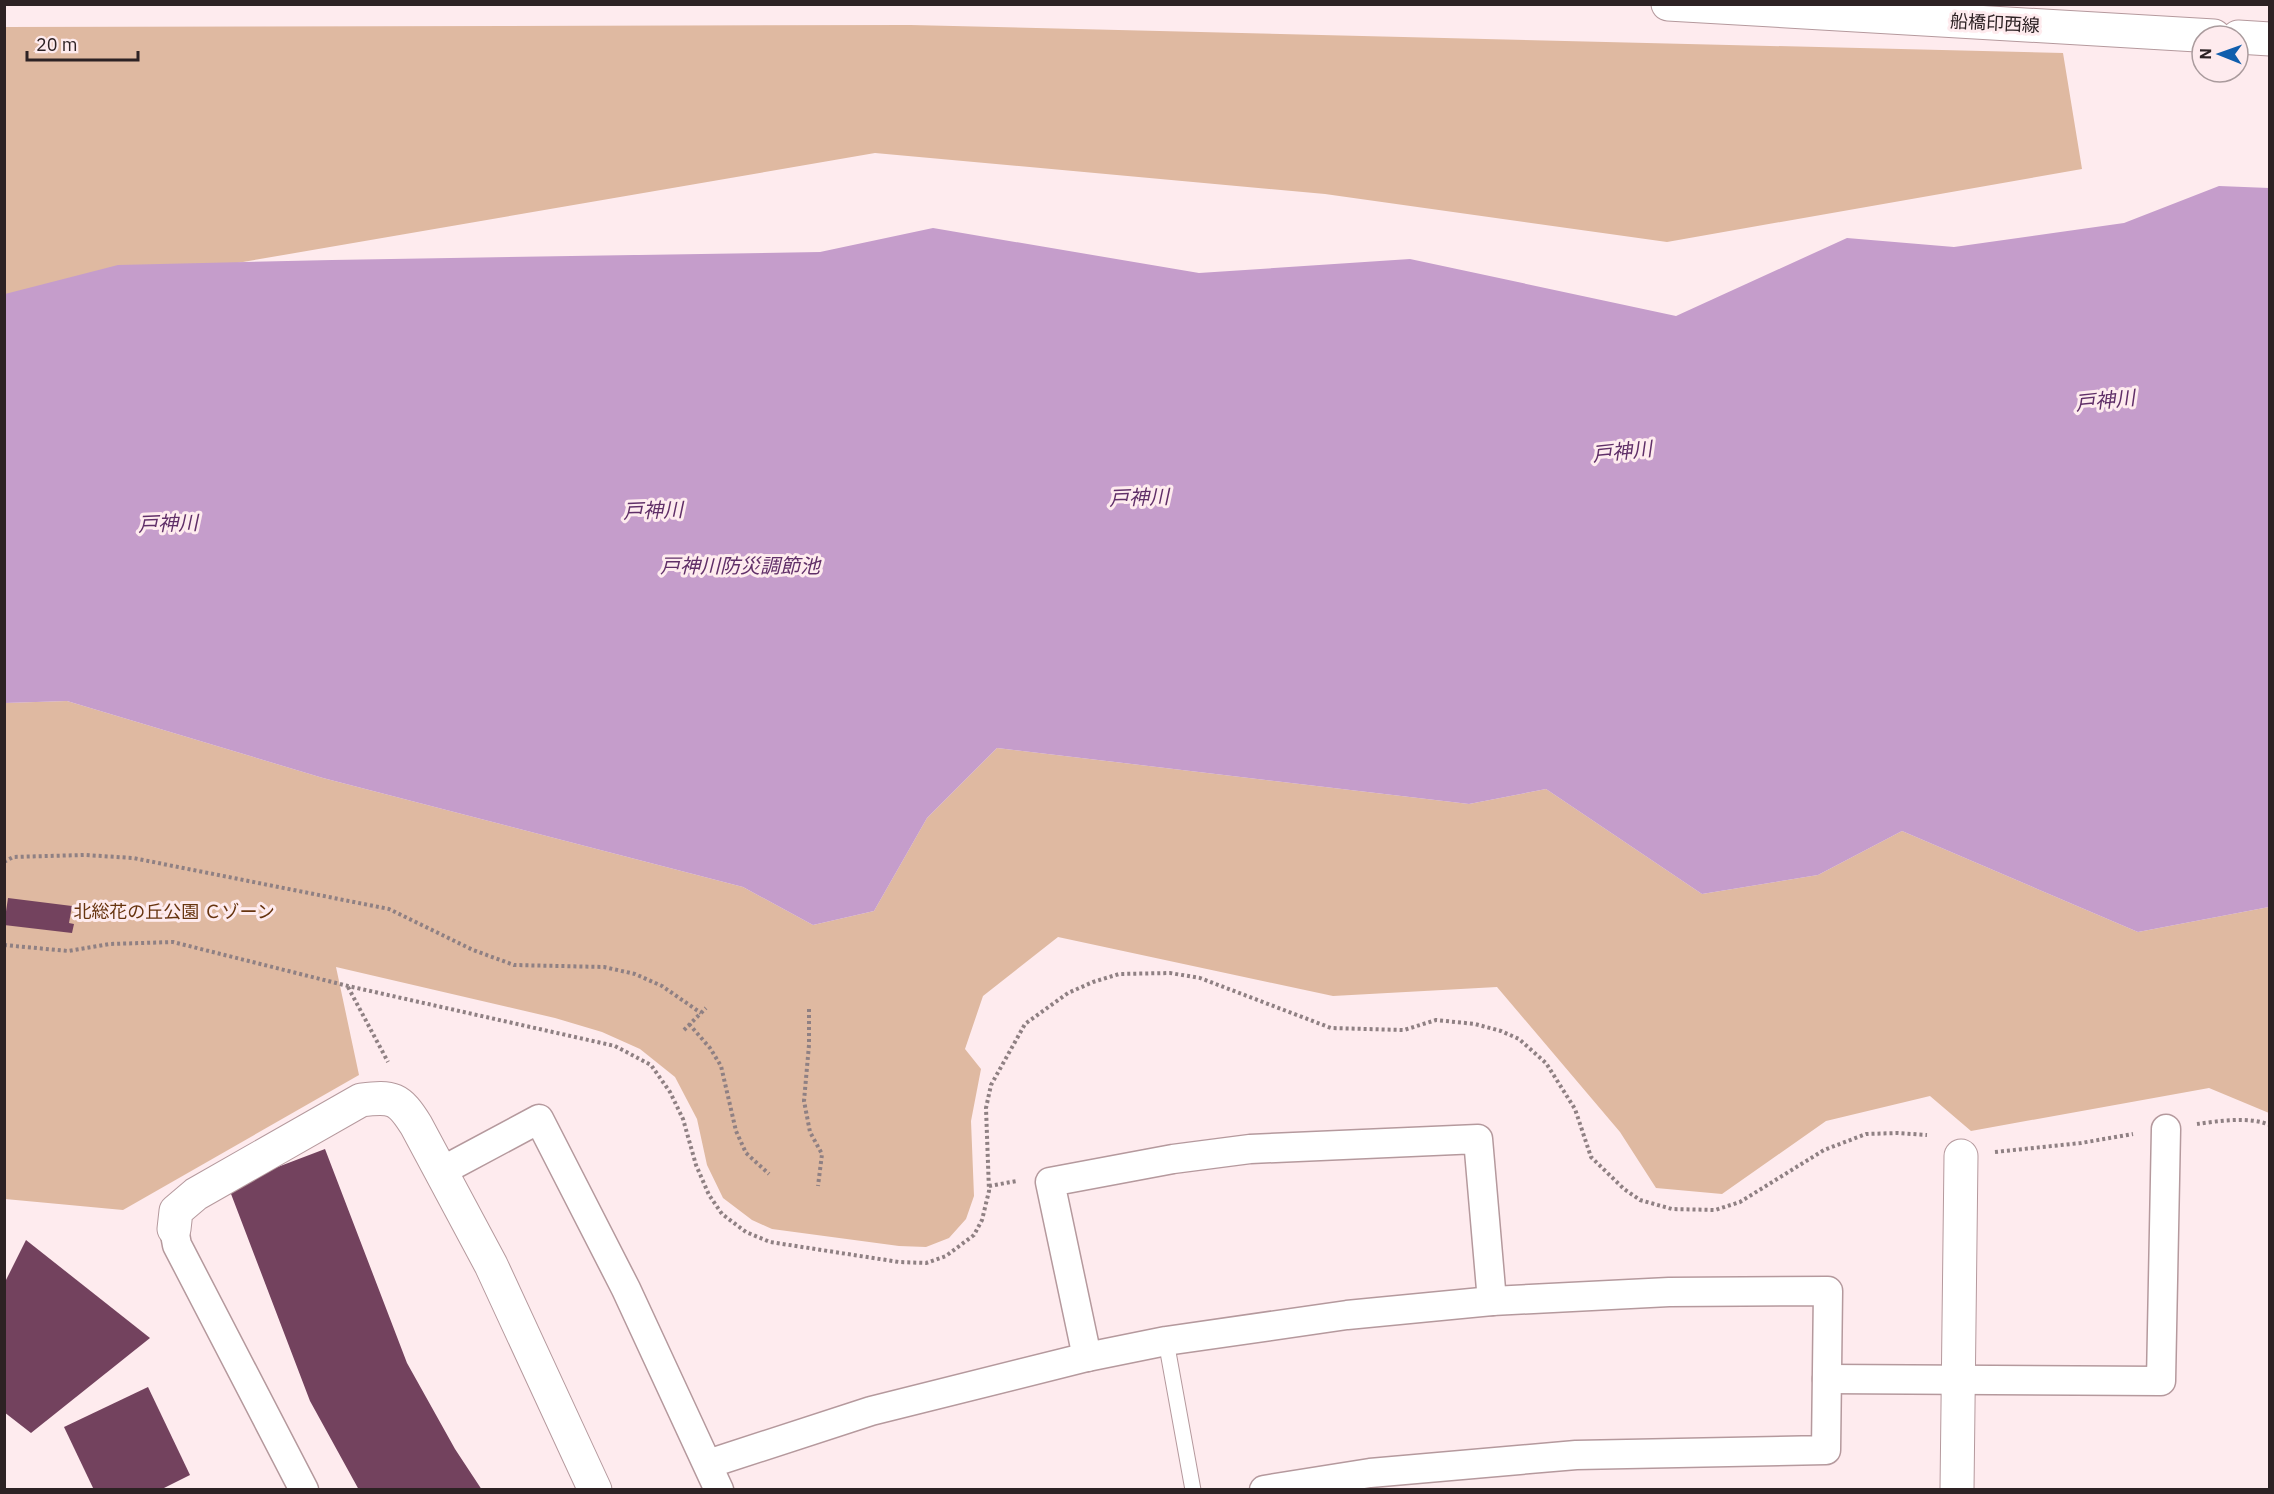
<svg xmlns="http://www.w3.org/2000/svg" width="2274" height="1494" font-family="'IBM Plex Sans','Noto Sans JP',sans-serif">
<rect width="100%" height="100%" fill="#feebee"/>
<g fill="#dfb9a1">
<polygon points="910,25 2063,53 2082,169 1667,242 1325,194 875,153 5,303 5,27"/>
<polygon points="67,701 323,778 743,887 813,925 874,911 927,818 997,748 1469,804 1546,789 1702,894 1818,875 1902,831 2138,932 2269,907 2269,1113 2209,1088 1971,1131 1930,1096 1826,1121 1722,1194 1656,1188 1620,1132 1497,987 1333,996 1058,937 983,996 965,1049 981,1069 971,1121 974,1196 966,1219 949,1238 926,1247 899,1246 772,1229 752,1220 723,1198 707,1165 697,1119 675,1077 640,1049 602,1032 555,1018 336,967 359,1075 123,1210 5,1199 4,703"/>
</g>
<polygon fill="#c59dcb" points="2219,186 2269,188 2269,907 2138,932 1902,831 1818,875 1702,894 1546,789 1469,804 997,748 927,818 874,911 813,925 743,887 323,778 67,701 5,703 5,294 118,265 332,260 820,252 933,228 1199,273 1410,259 1676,316 1847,238 1954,247 2124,223"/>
<g fill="#73425e">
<polygon points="8,898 72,906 69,923 74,924 72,933 4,925"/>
<polygon points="325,1149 407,1363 455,1449 482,1490 359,1490 310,1401 228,1186"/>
<polygon points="26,1240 150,1338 31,1433 4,1412 4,1284"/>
<polygon points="148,1387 190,1475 160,1490 94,1490 64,1427"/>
</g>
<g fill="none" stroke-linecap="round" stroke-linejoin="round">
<defs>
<polyline id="service" points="1166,1341 1193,1490"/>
<g id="minor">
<polyline points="440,1172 539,1119 626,1289 719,1490"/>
<polyline points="174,1229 177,1245 304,1490"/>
<polyline points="1087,1357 1050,1182 1173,1159 1250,1149 1478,1139 1492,1301"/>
<polyline points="1827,1379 2161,1381 2166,1129"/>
<polyline points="708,1464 871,1411 1087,1357 1166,1341 1347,1315 1492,1301 1669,1292 1828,1291 1826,1450 1576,1455 1370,1473 1264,1490"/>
</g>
<g id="tertiary">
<path d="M174,1229l2,-18 20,-17 165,-94c32,-4 38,-2 55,25l75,140 104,225"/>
<polyline points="1957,1490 1961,1156"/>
</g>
<g id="primary">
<polyline points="1668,4 2214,36"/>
<polyline points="2238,37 2270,39"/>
</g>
</defs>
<use href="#service" stroke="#b5999d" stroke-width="17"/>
<use href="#minor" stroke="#b5999d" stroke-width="31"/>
<use href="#tertiary" stroke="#b5999d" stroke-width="35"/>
<use href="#primary" stroke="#b5999d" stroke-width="35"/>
<g stroke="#8f8083" stroke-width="4" stroke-dasharray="3 3" stroke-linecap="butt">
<polyline points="4,862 13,857 85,855 133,858 389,909 473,950 514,965 604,967 635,974 662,986 701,1013"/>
<polyline points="4,945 68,951 110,944 173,942 348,986 615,1046 651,1065 670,1092 683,1119 696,1165 709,1195 722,1214 746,1232 770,1242 899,1262 926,1263 946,1256 974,1235 982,1220 989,1191 986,1108 991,1085 1025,1024 1068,993 1093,982 1119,974 1170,973 1200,978 1331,1028 1404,1030 1436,1020 1475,1024 1501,1031 1519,1039 1546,1063 1575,1109 1591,1157 1624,1189 1640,1200 1672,1209 1715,1210 1740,1202 1824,1150 1866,1134 1897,1133 1927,1135"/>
<polyline points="348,987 388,1062"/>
<polyline points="809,1009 809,1045 804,1101 810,1132 822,1154 818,1186"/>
<polyline points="689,1024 710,1048 721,1066 736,1131 746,1153 769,1174"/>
<polyline points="684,1030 706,1008"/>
<path d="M2197,1124c22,-3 52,-8 73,1"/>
<polyline points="1995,1152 2081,1143 2133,1134"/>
<polyline points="989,1186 1017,1181"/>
</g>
<use href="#service" stroke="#fff" stroke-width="15"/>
<use href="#minor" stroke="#fff" stroke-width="28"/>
<use href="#tertiary" stroke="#fff" stroke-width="33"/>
<use href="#primary" stroke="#fff" stroke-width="33"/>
</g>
<g text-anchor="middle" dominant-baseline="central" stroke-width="6" stroke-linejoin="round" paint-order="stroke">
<g font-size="18" fill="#2d2224" stroke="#feebee">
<text transform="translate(1995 23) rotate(3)">船橋印西線</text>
</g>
<g font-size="18" fill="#67340f" stroke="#feebee">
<text x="174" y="911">北総花の丘公園 Ｃゾーン</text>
</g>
<g font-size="20" font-style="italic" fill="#602f68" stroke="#feebee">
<text transform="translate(2105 400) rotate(-6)">戸神川</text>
<text transform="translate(1622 451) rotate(-6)">戸神川</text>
<text transform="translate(1139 497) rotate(-2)">戸神川</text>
<text transform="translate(653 510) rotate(-2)">戸神川</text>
<text transform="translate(168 523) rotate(-2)">戸神川</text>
<text x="740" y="565">戸神川防災調節池</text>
</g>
</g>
<rect width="2274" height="1494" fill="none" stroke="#2d2224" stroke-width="12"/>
<g transform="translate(2220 54) rotate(271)"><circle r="28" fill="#feebee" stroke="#aa9b9d" stroke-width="1.5"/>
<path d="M0-4.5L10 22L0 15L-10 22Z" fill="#105ead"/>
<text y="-9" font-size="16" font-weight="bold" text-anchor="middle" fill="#2d2224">N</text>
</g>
<path d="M27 51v9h111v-9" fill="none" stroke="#2d2224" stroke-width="3"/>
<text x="36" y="51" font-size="18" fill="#2d2224" stroke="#feebee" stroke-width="4.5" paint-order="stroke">20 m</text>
</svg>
